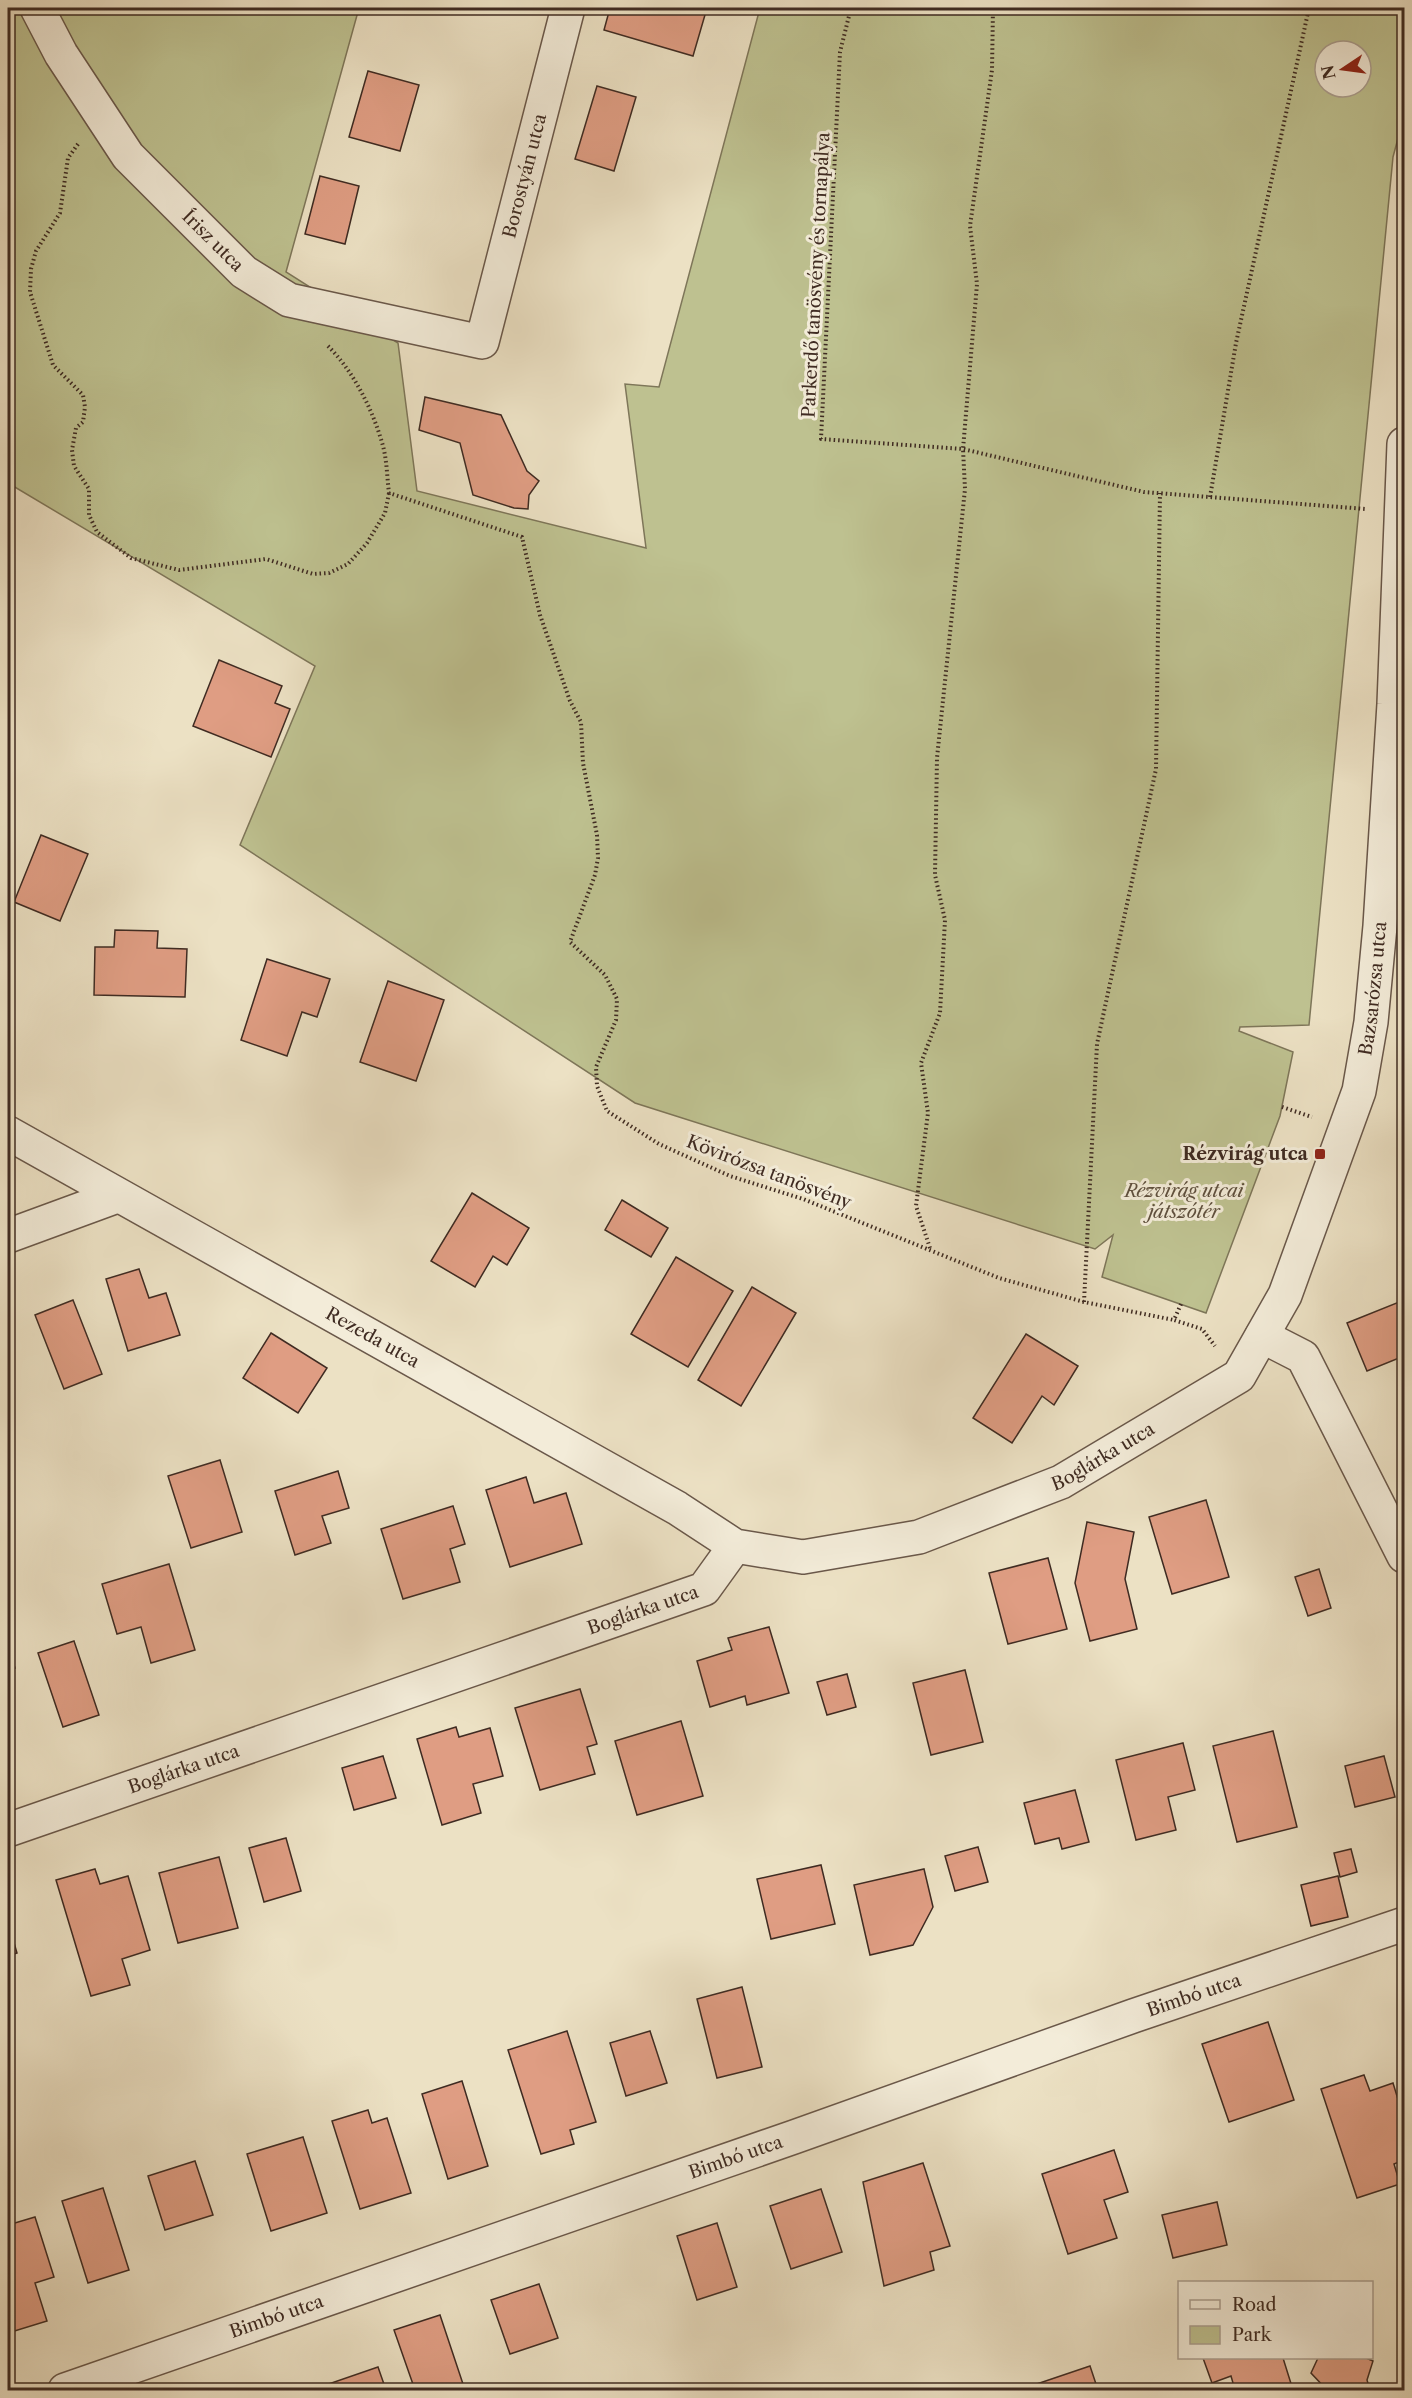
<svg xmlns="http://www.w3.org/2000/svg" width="1412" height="2398" font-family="'Libre Caslon Text',serif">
<rect width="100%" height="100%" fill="#ece1c4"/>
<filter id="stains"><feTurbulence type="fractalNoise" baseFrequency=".00333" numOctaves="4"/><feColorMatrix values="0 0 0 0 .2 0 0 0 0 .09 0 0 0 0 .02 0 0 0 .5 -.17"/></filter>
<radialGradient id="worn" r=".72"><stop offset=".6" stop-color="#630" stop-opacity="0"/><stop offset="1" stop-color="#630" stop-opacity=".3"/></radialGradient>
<path fill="#bec190" stroke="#7e7659" stroke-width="1.5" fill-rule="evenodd" d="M8,8h351l-73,264 112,71 19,148 229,57 -21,-164 34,3 101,-379h644v108l-11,41 -84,868 -69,2 -1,4 54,21 -13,64 -74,197 -104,-36 11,-42 -18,14 -460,-146 -395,-258 75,-179 -307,-183zM1325,51h36v36h-36z"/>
<g fill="#df9d83" stroke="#3f2b22" stroke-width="1.5">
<polygon points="610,8 707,8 693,56 604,30"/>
<polygon points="368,71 419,85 400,151 349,137"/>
<polygon points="597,86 636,97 614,171 575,159"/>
<polygon points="320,176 359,186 345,244 305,234"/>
<polygon points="425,397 501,415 527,471 539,481 529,495 528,509 514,508 473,495 460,443 419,430"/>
<polygon points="219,660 282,686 275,703 290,709 271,757 193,726"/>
<polygon points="41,835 88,854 60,921 14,902"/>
<polygon points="115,930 158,931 157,948 187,949 185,997 94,995 95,947 114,947"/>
<polygon points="267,959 330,979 317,1017 302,1012 287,1056 241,1040"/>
<polygon points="388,981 444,1000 416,1081 360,1062"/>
<polygon points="472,1193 529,1228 507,1265 493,1256 475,1287 431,1261"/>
<polygon points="622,1200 668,1228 651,1257 605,1230"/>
<polygon points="676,1257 733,1291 688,1367 631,1334"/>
<polygon points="139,1269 149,1298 166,1293 180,1335 128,1351 106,1279"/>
<polygon points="752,1287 796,1313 741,1406 698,1380"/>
<polygon points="73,1300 102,1374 64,1389 35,1315"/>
<polygon points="1404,1300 1404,1356 1367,1371 1347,1323"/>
<polygon points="271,1333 327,1368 298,1413 243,1378"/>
<polygon points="1026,1334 1078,1366 1054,1405 1042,1396 1012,1443 973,1418"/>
<polygon points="220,1460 242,1532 191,1548 168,1476"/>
<polygon points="338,1471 349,1508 322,1516 331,1543 295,1555 275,1491"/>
<polygon points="526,1477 534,1503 566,1493 582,1544 510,1567 486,1490"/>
<polygon points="1206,1500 1229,1577 1172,1594 1149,1517"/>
<polygon points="453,1506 465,1544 450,1549 460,1582 403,1599 381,1529"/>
<polygon points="1087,1522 1134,1532 1125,1579 1137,1629 1090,1641 1075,1583"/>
<polygon points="1048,1558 1067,1629 1008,1644 989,1573"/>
<polygon points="169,1564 195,1650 151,1663 141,1627 117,1634 102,1584"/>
<polygon points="1319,1569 1331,1608 1308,1616 1295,1577"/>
<polygon points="769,1627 789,1693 747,1705 745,1696 710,1707 697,1661 732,1650 728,1638"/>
<polygon points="74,1641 99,1715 63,1727 38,1653"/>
<polygon points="8,1645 15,1668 8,1671"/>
<polygon points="965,1670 983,1742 931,1755 913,1683"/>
<polygon points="847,1674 856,1707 827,1715 817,1682"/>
<polygon points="580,1689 597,1744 587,1747 595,1774 540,1790 515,1708"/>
<polygon points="681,1721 703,1796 637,1815 615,1741"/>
<polygon points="456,1727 459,1737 490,1728 503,1776 473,1784 481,1813 442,1825 417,1739"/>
<polygon points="1273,1731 1297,1827 1237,1842 1213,1746"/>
<polygon points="1183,1743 1195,1790 1168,1797 1176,1830 1136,1840 1116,1760"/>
<polygon points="383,1756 396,1798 354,1810 342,1768"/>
<polygon points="1384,1756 1395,1797 1355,1807 1345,1766"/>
<polygon points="1075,1790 1089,1842 1062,1849 1059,1838 1035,1844 1024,1803"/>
<polygon points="286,1838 301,1891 264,1902 249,1848"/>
<polygon points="978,1847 988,1882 955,1891 945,1856"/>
<polygon points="1351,1849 1357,1872 1340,1877 1334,1853"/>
<polygon points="219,1857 238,1928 178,1943 159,1873"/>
<polygon points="821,1865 835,1924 771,1939 757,1879"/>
<polygon points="95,1869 100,1884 128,1876 150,1950 122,1959 130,1985 91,1996 56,1880"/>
<polygon points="924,1869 933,1907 913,1945 870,1955 854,1885"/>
<polygon points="1338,1876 1348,1917 1311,1926 1301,1885"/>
<polygon points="8,1922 17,1953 8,1956"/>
<polygon points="742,1987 762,2067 717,2078 697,1999"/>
<polygon points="1268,2022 1294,2100 1229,2122 1202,2044"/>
<polygon points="567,2031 596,2122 570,2130 574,2144 541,2154 508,2050"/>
<polygon points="650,2031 667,2083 626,2096 610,2043"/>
<polygon points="1364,2075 1370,2091 1393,2083 1404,2119 1404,2160 1394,2164 1400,2184 1357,2198 1321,2089"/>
<polygon points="462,2081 488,2166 448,2179 422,2094"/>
<polygon points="368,2110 372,2123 387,2118 411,2193 360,2209 332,2121"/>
<polygon points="303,2137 327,2213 271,2231 247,2154"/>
<polygon points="1114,2150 1128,2192 1104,2200 1117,2238 1068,2254 1042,2174"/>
<polygon points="195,2161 213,2215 165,2230 148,2176"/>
<polygon points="923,2163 950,2246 930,2252 934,2270 884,2286 863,2182"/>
<polygon points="103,2188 129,2270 88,2283 62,2201"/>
<polygon points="821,2189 842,2252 791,2269 770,2206"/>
<polygon points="1217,2202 1227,2245 1173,2258 1162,2215"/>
<polygon points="35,2217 54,2277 35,2283 47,2321 8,2333 8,2225"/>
<polygon points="717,2223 737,2287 697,2300 677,2236"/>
<polygon points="539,2284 558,2338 510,2354 491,2300"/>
<polygon points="440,2315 465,2390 415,2390 394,2330"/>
<polygon points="1203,2358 1283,2358 1293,2390 1235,2390 1231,2376 1212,2383"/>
<polygon points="1318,2358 1366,2358 1373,2361 1367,2380 1370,2390 1327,2390 1311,2373"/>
<polygon points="1090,2366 1098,2390 1019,2390"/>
<polygon points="378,2367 386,2390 314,2390 314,2389"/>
</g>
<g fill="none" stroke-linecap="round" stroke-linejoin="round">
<defs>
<g id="minor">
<path id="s1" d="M37,8l24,46 67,102 116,116 45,28 193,42 86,-334"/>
<path id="s2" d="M8,1133l669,375 58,38 68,11 116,-20 142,-55 178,-106 46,-81 74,-204 12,-69 9,-96 14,-222 10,-260"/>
<polyline points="8,1236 117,1196"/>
<polyline points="1262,1336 1303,1357 1404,1556"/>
<path id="s3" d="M8,1830l696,-241 31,-43"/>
<path id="s4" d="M65,2390l729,-253 339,-121 271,-92"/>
</g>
</defs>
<use href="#minor" stroke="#6a584a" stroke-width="36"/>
<g stroke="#3f2b22" stroke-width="4" stroke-dasharray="1.5 3" stroke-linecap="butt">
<polyline points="851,8 840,52 821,439 963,449 1144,492 1366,509"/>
<polyline points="78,144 68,158 60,213 36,251 31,269 30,292 53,365 83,395 85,407 83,422 76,428 72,450 74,466 89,489 89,515 97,532 131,558 179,570 266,559 313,574 329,573 348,564 367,543 385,513 389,493"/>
<path d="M328,346c26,26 45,64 55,100 4,15 4,31 6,47l133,44 18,78 30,86 11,21 2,41 14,72 1,23 -3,17 -25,67 35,33 12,24 -1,21 -20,47 1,19 10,25 52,33 71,32 73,23 196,79 85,24 90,18"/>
<polyline points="1210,497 1236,343 1309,8"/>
<polyline points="1282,1107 1312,1117"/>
<polyline points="930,1248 916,1206 928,1113 921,1063 940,1013 945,920 935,875 937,758 965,489 963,449 977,284 970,226 992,70 993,8"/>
<polyline points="1084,1302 1097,1044 1156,769 1160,493"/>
<polyline points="1181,1304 1174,1320 1202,1329 1215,1346"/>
</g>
<use href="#minor" stroke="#f3ecd9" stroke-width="33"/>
</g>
<rect fill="#8f2418" stroke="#f3ecd9" stroke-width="2" x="1314" y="1148" width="12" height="12" rx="3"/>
<g text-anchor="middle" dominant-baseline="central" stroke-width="6" stroke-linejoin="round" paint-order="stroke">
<g font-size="18" fill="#3f2b22" stroke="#f3ecd9">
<text stroke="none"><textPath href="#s1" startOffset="760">Borostyán utca</textPath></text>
<text stroke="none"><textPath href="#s1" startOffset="294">Írisz utca</textPath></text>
<text transform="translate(816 275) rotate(-87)">Parkerdő tanösvény és tornapálya</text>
<text stroke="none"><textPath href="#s2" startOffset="1796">Bazsarózsa utca</textPath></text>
<text transform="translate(769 1172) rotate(21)">Kövirózsa tanösvény</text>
<text stroke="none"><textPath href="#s2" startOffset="418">Rezeda utca</textPath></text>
<text stroke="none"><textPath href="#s2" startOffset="1224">Boglárka utca</textPath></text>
<text stroke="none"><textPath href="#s3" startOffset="672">Boglárka utca</textPath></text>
<text stroke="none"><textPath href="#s3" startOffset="186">Boglárka utca</textPath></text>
<text stroke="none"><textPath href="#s4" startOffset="1196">Bimbó utca</textPath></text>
<text stroke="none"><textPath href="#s4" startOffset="710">Bimbó utca</textPath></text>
<text stroke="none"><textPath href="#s4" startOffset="224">Bimbó utca</textPath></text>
</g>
<g font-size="18" font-weight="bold" fill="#3f2b22" stroke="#f3ecd9" text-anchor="end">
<text x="1308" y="1154">Rézvirág utca</text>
</g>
<g font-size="18" font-style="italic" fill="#5f503e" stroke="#f3ecd9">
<text x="1184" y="1191">Rézvirág utcai<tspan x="1184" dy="21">játszótér</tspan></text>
</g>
</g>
<rect width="1412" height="2398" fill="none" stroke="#ece1c4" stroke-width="30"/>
<rect x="9" y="9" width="1394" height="2380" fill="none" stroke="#3f2b22" stroke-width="3"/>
<rect x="15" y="15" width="1382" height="2368" fill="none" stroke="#3f2b22" stroke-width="1.5"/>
<rect x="1178" y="2281" width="195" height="78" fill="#f3ecd9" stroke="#ab9f90" stroke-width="1.5"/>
<rect x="1190" y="2300" width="30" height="9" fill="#f3ecd9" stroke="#ab9f90" stroke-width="1.5"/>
<text x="1232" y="2311" font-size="18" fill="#3f2b22">Road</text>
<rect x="1190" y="2326" width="30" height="18" fill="#bec190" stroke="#ab9f90" stroke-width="1.5"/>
<text x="1232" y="2341" font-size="18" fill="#3f2b22">Park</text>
<g transform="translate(1343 69) rotate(257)"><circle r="28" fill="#f3ecd9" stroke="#ab9f90" stroke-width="1.5"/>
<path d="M0-4.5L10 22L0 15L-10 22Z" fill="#8f2418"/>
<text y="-9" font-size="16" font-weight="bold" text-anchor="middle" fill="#3f2b22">N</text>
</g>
<rect width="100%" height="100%" filter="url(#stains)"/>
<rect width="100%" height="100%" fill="url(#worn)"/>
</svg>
